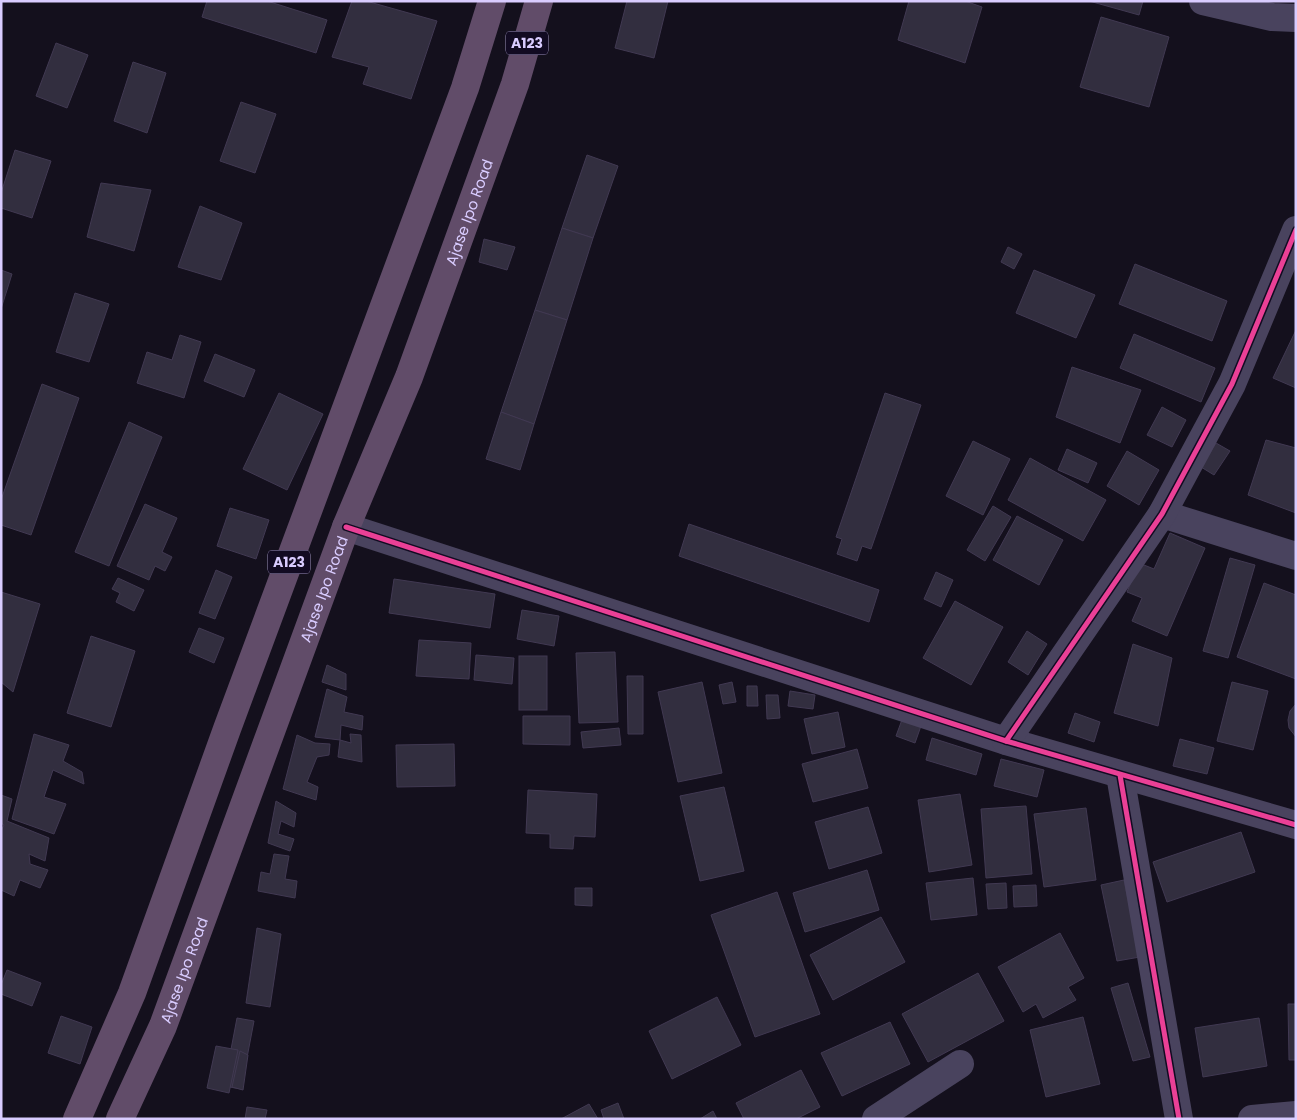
<svg xmlns="http://www.w3.org/2000/svg" width="1297" height="1120" font-family="Poppins,sans-serif">
<rect width="100%" height="100%" fill="#14101d"/>
<g fill="#322e3f" stroke="#413952">
<polygon points="207,1 267,1 327,20 316,53 202,17"/>
<polygon points="352,1 366,1 437,21 411,99 363,84 369,67 332,57"/>
<polygon points="627,1 668,1 654,58 615,48"/>
<polygon points="909,1 965,1 982,7 965,63 898,40"/>
<polygon points="1089,1 1143,1 1139,15"/>
<polygon points="1101,17 1169,37 1149,107 1080,87"/>
<polygon points="56,43 88,55 67,108 36,96"/>
<polygon points="133,62 166,73 147,133 114,121"/>
<polygon points="241,102 276,114 255,173 220,161"/>
<polygon points="15,150 51,161 32,218 1,208 1,193"/>
<polygon points="587,155 618,166 593,238 562,228"/>
<polygon points="101,183 151,190 134,251 87,237"/>
<polygon points="200,206 242,223 221,280 178,267"/>
<polygon points="562,228 593,238 567,320 535,310"/>
<polygon points="484,239 515,247 507,270 479,262"/>
<polygon points="1008,247 1022,254 1014,269 1001,262"/>
<polygon points="1135,264 1227,301 1212,341 1119,304"/>
<polygon points="1,270 12,274 1,309"/>
<polygon points="1034,270 1095,295 1076,338 1016,313"/>
<polygon points="75,293 109,304 89,362 56,352"/>
<polygon points="535,310 567,320 534,424 501,412"/>
<polygon points="1296,330 1296,388 1273,378"/>
<polygon points="1134,334 1215,368 1201,402 1120,368"/>
<polygon points="180,335 201,342 184,398 137,383 147,352 172,360"/>
<polygon points="215,354 255,370 244,397 204,381"/>
<polygon points="1072,367 1141,390 1120,443 1056,417"/>
<polygon points="42,384 79,398 31,535 1,525 1,500"/>
<polygon points="279,393 323,414 287,490 243,469"/>
<polygon points="885,393 921,405 871,549 862,546 857,561 837,554 842,539 836,537"/>
<polygon points="1162,407 1186,420 1172,447 1147,435"/>
<polygon points="501,412 534,424 520,470 486,459"/>
<polygon points="129,422 162,437 109,566 75,552"/>
<polygon points="1266,440 1296,448 1296,513 1248,495"/>
<polygon points="973,441 1010,459 983,515 946,496"/>
<polygon points="1216,443 1230,451 1214,475 1201,467"/>
<polygon points="1067,449 1097,463 1088,483 1058,470"/>
<polygon points="1127,451 1159,470 1139,505 1107,486"/>
<polygon points="1030,458 1106,500 1083,541 1008,500"/>
<polygon points="145,504 177,518 162,552 172,557 165,571 155,566 149,580 117,566"/>
<polygon points="993,506 1011,517 985,561 967,550"/>
<polygon points="230,508 269,520 256,559 217,546"/>
<polygon points="1017,516 1063,540 1039,585 993,560"/>
<polygon points="689,524 879,590 869,622 679,556"/>
<polygon points="1170,533 1205,548 1167,636 1132,621 1142,598 1127,592 1139,563 1154,569"/>
<polygon points="1230,558 1255,565 1228,658 1203,651"/>
<polygon points="216,570 232,577 215,619 199,613"/>
<polygon points="936,572 953,580 941,607 924,599"/>
<polygon points="118,578 144,590 134,611 116,602 120,593 112,589"/>
<polygon points="394,579 495,594 490,628 389,613"/>
<polygon points="1264,583 1296,595 1296,679 1237,657"/>
<polygon points="1,592 40,604 13,692 1,682"/>
<polygon points="955,601 1003,627 971,685 923,658"/>
<polygon points="522,610 559,616 554,646 517,639"/>
<polygon points="199,628 224,638 214,663 189,652"/>
<polygon points="1027,631 1047,644 1028,675 1008,662"/>
<polygon points="91,636 135,651 111,727 67,713"/>
<polygon points="419,640 471,643 469,679 416,676"/>
<polygon points="1133,644 1172,658 1158,726 1114,713"/>
<polygon points="615,652 618,722 579,723 576,653"/>
<polygon points="476,655 514,658 512,684 474,680"/>
<rect x="519" y="656" width="28" height="54"/>
<polygon points="327,665 346,674 346,690 322,682"/>
<polygon points="627,676 643,676 643,734 628,734"/>
<polygon points="702,682 722,773 678,782 658,692"/>
<polygon points="732,682 736,702 723,704 719,685"/>
<polygon points="1232,682 1268,691 1253,750 1217,741"/>
<polygon points="747,686 757,686 758,706 747,706"/>
<polygon points="327,689 347,697 344,712 363,716 362,730 341,725 340,740 315,737"/>
<polygon points="790,691 815,695 813,709 788,706"/>
<polygon points="766,695 778,695 780,718 767,719"/>
<polygon points="1296,704 1296,737 1289,728 1288,720 1290,711"/>
<polygon points="838,712 845,747 812,754 804,719"/>
<polygon points="1075,713 1100,722 1094,742 1068,733"/>
<polygon points="523,716 570,716 570,745 523,744"/>
<polygon points="903,717 922,723 915,743 896,736"/>
<polygon points="619,728 621,745 583,748 581,732"/>
<polygon points="34,734 69,745 63,761 82,772 84,784 53,770 44,797 66,804 54,834 12,819"/>
<polygon points="350,734 361,735 362,762 338,757 340,740 351,743"/>
<polygon points="297,735 315,743 330,744 329,755 317,757 307,782 318,787 316,800 283,789"/>
<polygon points="932,738 982,754 976,775 926,760"/>
<polygon points="1180,739 1214,748 1207,774 1173,766"/>
<polygon points="454,744 455,786 397,787 396,745"/>
<polygon points="857,749 868,788 813,802 802,764"/>
<polygon points="1001,759 1044,770 1037,797 994,786"/>
<polygon points="724,787 744,871 700,881 680,796"/>
<polygon points="528,790 597,794 595,837 574,836 573,849 550,848 550,834 526,833"/>
<polygon points="960,794 972,865 929,872 918,800"/>
<polygon points="1,795 12,799 7,821 49,838 45,861 29,854 30,864 48,870 40,888 20,880 14,896 1,890 1,831 4,825 1,823"/>
<polygon points="276,801 296,813 294,827 281,821 278,834 294,839 290,851 268,843"/>
<polygon points="1026,806 1032,874 986,878 981,809"/>
<polygon points="868,807 882,853 829,869 815,822"/>
<polygon points="1086,808 1096,880 1044,887 1034,814"/>
<polygon points="1241,832 1255,872 1167,902 1153,862"/>
<polygon points="274,854 289,856 285,879 297,881 295,898 258,891 261,872 270,874"/>
<polygon points="867,870 879,910 805,932 793,893"/>
<polygon points="973,878 977,915 931,920 926,883"/>
<polygon points="1124,880 1140,957 1117,961 1101,885"/>
<polygon points="1006,883 1007,908 988,909 986,884"/>
<polygon points="1036,885 1037,906 1014,907 1013,886"/>
<polygon points="575,888 592,888 592,906 575,905"/>
<polygon points="777,892 820,1014 755,1037 711,915"/>
<polygon points="881,917 905,962 833,1000 810,955"/>
<polygon points="257,928 281,934 270,1007 246,1003"/>
<polygon points="1060,933 1084,978 1068,987 1076,1000 1043,1018 1036,1004 1023,1012 998,967"/>
<polygon points="7,970 41,983 32,1006 1,994 1,985"/>
<polygon points="978,973 1004,1021 928,1062 902,1014"/>
<polygon points="1128,983 1150,1057 1133,1061 1111,988"/>
<polygon points="717,997 741,1045 672,1079 649,1031"/>
<polygon points="1288,1004 1296,1004 1296,1060 1289,1060"/>
<polygon points="61,1016 92,1027 80,1064 48,1053"/>
<polygon points="1083,1017 1100,1084 1046,1097 1030,1030"/>
<polygon points="237,1018 254,1021 241,1089 224,1086"/>
<polygon points="1259,1018 1267,1066 1203,1077 1195,1028"/>
<polygon points="890,1022 910,1064 842,1096 821,1053"/>
<polygon points="216,1046 238,1050 229,1093 207,1088"/>
<polygon points="240,1051 248,1055 243,1090 232,1087"/>
<polygon points="801,1070 820,1107 796,1119 744,1119 736,1103"/>
<polygon points="618,1103 624,1119 604,1119 601,1110"/>
<polygon points="589,1104 598,1119 561,1119"/>
<polygon points="247,1107 267,1110 265,1119 245,1119"/>
<polygon points="713,1111 717,1119 700,1119"/>
</g>
<g fill="none" stroke-linecap="round" stroke-linejoin="round">
<g stroke="#49435e" stroke-width="28">
<polyline points="1203,1 1272,17 1296,18"/>
<polyline points="1162,514 1296,556"/>
<polyline points="346,527 1006,741 1296,825"/>
<polyline points="1006,741 1162,514 1232,384 1296,230"/>
<polyline points="1120,775 1179,1119"/>
<polyline points="876,1119 960,1064"/>
<polyline points="1252,1119 1296,1115"/>
</g>
<g stroke="#614c69" stroke-width="28">
<polyline points="77,1119 132,993 227,729 465,88 492,1"/>
<path id="s1" d="M120,1119l43,-93 183,-499 63,-150 106,-293 24,-83"/>
</g>
<defs>
<g id="cycleway">
<polyline points="346,527 1006,741 1296,825"/>
<polyline points="1006,741 1162,514 1232,384 1296,230"/>
<polyline points="1120,775 1179,1119"/>
</g>
</defs>
<use href="#cycleway" stroke="#120b22" stroke-width="8"/>
<use href="#cycleway" stroke="#ea4096" stroke-width="5"/>
</g>
<g text-anchor="middle" dominant-baseline="central" stroke-width="4" stroke-linejoin="round" paint-order="stroke">
<g fill="#120b22" stroke="#9d92bd" stroke-width="1">
<rect x="506" y="31.5" width="42" height="23" rx="4"/>
<rect x="268" y="550.5" width="42" height="23" rx="4"/>
</g>
<g font-size="14" font-weight="bold" fill="#d9ccff">
<text x="527" y="43">A123</text>
<text x="289" y="562">A123</text>
</g>
<g font-size="15" fill="#d9ccff" stroke="#120b22">
<text stroke="none"><textPath href="#s1" startOffset="972">Ajase Ipo Road</textPath></text>
<text stroke="none"><textPath href="#s1" startOffset="568">Ajase Ipo Road</textPath></text>
<text stroke="none"><textPath href="#s1" startOffset="162">Ajase Ipo Road</textPath></text>
</g>
</g>
<rect width="1297" height="1120" fill="none" stroke="#d9ccff" stroke-width="5"/>
</svg>
